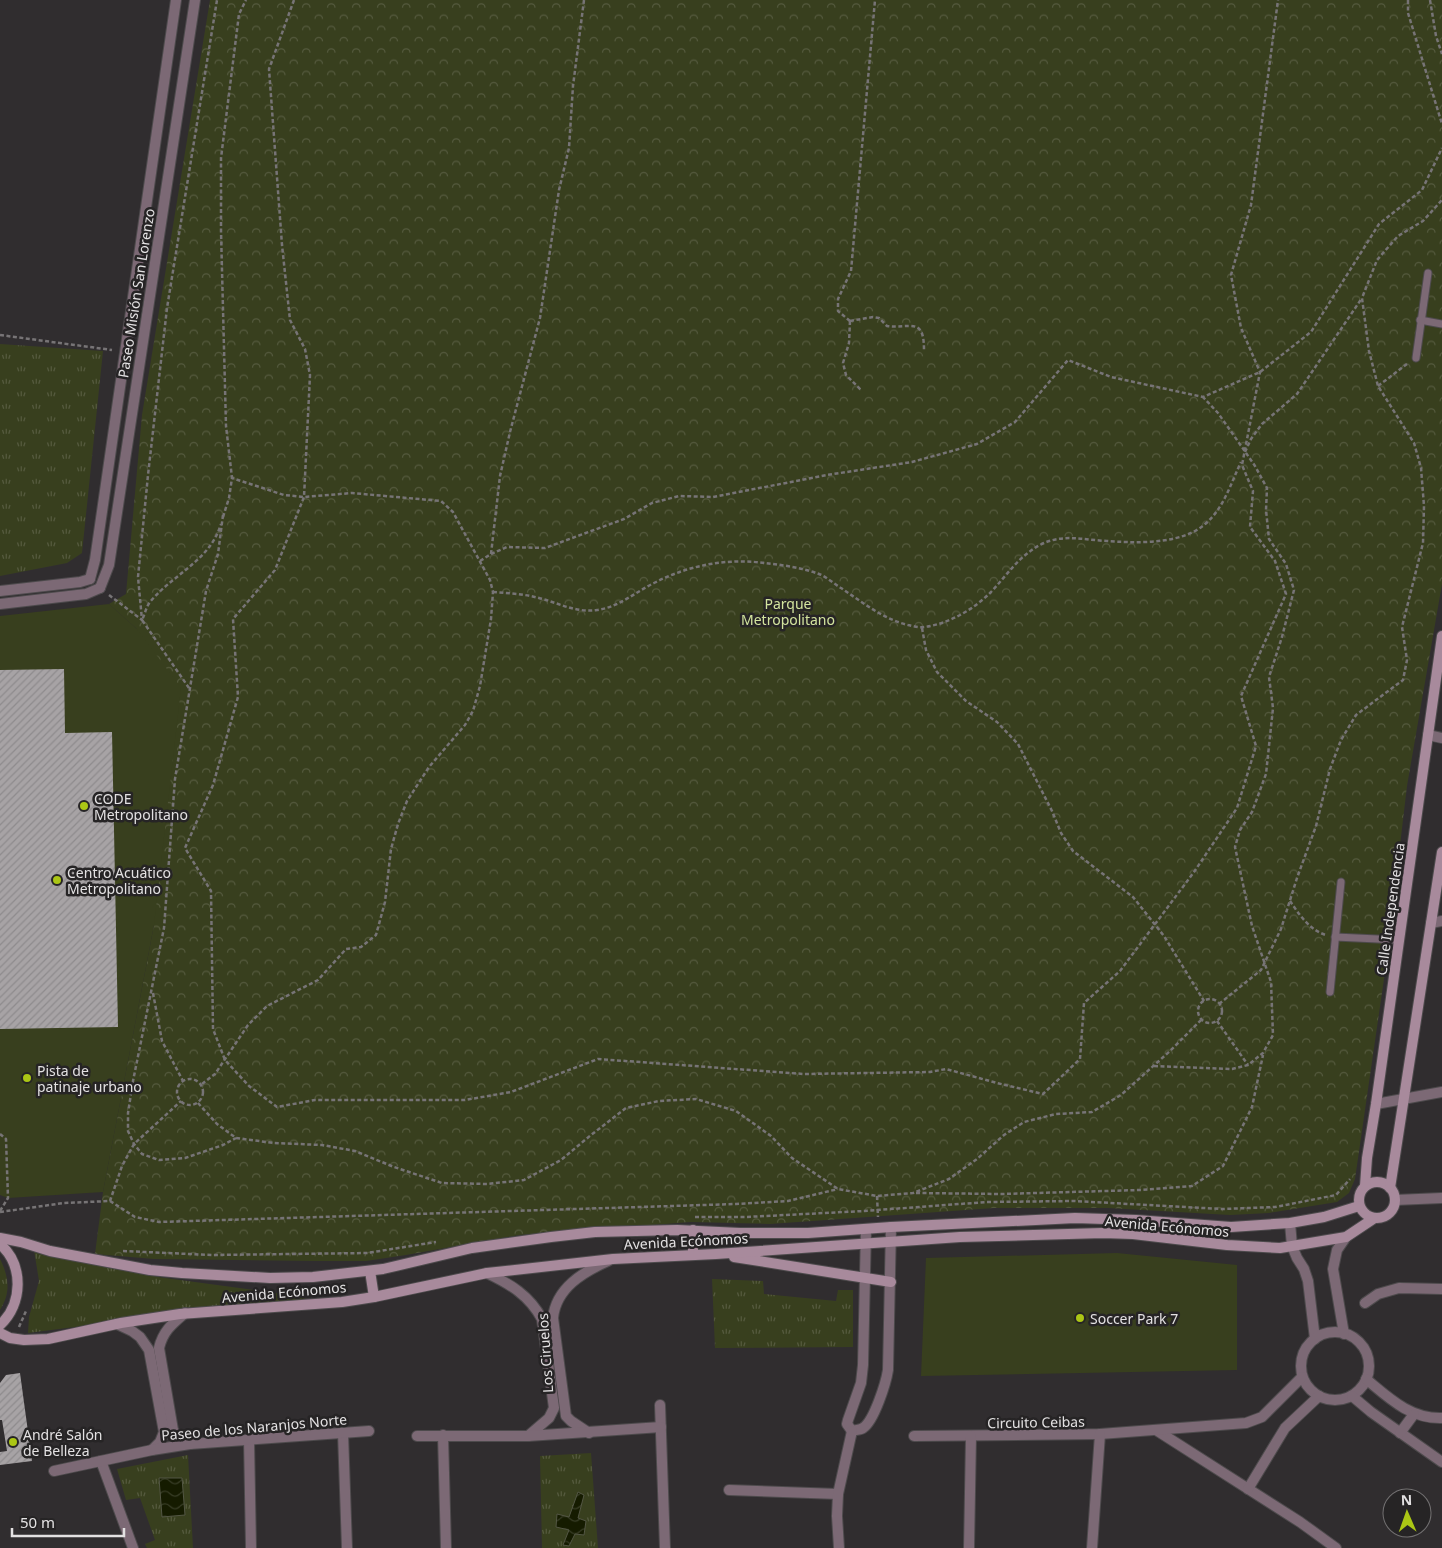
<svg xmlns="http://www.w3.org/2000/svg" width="1442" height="1548" font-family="'Noto Sans',sans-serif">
<defs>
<pattern id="grass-tufts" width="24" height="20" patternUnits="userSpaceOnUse" patternTransform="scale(1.25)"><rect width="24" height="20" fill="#383f1e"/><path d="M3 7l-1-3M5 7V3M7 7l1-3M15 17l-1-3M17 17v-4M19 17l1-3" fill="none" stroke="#555a3e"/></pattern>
<pattern id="park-crowns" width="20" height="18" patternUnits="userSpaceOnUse" patternTransform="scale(1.25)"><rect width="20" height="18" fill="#383f1e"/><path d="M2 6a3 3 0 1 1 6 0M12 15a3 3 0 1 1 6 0" fill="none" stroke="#555a3e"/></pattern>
<pattern id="water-waves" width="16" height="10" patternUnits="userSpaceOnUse" patternTransform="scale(1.25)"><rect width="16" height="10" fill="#151b00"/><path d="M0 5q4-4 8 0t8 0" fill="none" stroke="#373c25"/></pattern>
<pattern id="building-hatch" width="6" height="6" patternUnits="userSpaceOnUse" patternTransform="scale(1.25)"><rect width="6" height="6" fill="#a7a3a5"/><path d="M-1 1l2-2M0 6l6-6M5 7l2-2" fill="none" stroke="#8e8b8d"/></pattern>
</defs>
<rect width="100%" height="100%" fill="#302d2f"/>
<g fill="url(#grass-tufts)">
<polygon points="0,344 103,351 82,553 67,563 0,576"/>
<polygon points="34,1250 158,1277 305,1297 304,1302 184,1308 98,1324 28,1333 29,1317 39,1281"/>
<path d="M0,1259c9,18 11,34 0,51z"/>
<polygon points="712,1279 763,1281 764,1294 836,1301 838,1290 853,1290 853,1347 715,1348"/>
<polygon points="591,1453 598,1548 542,1548 540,1456"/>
<polygon points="188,1455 193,1548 147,1548 145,1544 155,1540 140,1498 126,1500 117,1469"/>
</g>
<polygon fill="url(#park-crowns)" points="210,0 1442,0 1442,584 1407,786 1385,972 1355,1179 1349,1193 1337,1202 1269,1213 1230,1215 1108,1208 994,1208 770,1224 691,1222 519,1235 406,1255 366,1261 317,1261 154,1259 95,1254 103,1192 154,925 137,629 109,604 126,594 142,415"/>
<g fill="#383f1e">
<polygon points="109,604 137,629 181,688 154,925 103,1192 8,1198 0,1195 0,616"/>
<polygon points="1117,1253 1237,1265 1237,1370 921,1376 926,1258"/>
</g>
<g fill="url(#water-waves)" stroke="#535644">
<polygon points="159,1478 182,1478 185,1515 162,1517"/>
<polygon points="578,1492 584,1495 578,1518 586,1521 584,1535 575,1534 569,1546 563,1545 569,1530 556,1527 557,1514 569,1517"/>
</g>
<g fill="url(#building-hatch)">
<polygon points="64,669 65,733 112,732 118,1027 0,1029 0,670"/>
<polygon points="20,1373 32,1461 0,1465 0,1452 7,1451 2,1420 0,1420 0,1383 6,1375"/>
</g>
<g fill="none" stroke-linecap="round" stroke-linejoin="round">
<defs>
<g id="lane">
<polyline points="1420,320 1442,324"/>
<polyline points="1416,358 1428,273"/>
<polyline points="1335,937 1399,940"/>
<polyline points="1330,992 1341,882"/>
</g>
<g id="street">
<polyline points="90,579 95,560 176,0"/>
<polyline points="100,588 109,565 195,0"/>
<polyline points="0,591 80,582 90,579"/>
<polyline points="0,604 86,594 100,588"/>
<polyline points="1428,735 1442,738"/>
<polyline points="1431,923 1442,921"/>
<polyline points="1376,1104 1442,1092"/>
<polyline points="1395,1200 1442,1198"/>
<polyline points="1290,1223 1292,1246 1297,1258 1304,1269 1308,1281 1315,1339"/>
<path d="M487,1273c23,11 42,22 55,46l12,89 -5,10 -21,18"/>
<polyline points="1365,1303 1378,1294 1399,1288 1442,1289"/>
<path d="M185,1313c-13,11 -22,18 -26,35l14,82 5,8 12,6"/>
<polyline points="117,1324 132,1331 140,1337 149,1350 164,1432 160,1442 152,1450"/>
<circle cx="1335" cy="1366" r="34"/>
<polyline points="1344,1334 1333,1269 1337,1250 1346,1237"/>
<path d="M1366,1379c23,19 44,40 76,39"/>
<polyline points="1352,1396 1371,1412 1442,1462"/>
<polyline points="660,1405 665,1548"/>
<polyline points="1156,1430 1300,1522 1336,1548"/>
<path d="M852,1431c3,-1 8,-1 11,-3 11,-7 23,-45 25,-58l3,-143"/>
<polyline points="852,1431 847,1424 848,1420 861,1383 863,1365 866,1229"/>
<polyline points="343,1433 347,1548"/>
<path d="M589,1433l-18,-12 -5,-5 -13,-98c3,-30 30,-46 55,-57"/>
<polyline points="1400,1433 1414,1414"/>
<polyline points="443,1435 446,1548"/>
<polyline points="417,1436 528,1436 661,1427"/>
<polyline points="914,1436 1100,1434 1246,1423 1262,1417 1302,1377"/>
<polyline points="249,1440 251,1548"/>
<polyline points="101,1461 133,1548"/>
<polyline points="54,1471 152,1450 190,1444 369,1431"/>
<polyline points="1248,1489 1285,1428 1319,1396"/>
<polyline points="729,1490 838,1494"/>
<polyline points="839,1548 837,1516 838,1494 852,1431"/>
<polyline points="969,1548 971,1436"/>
<polyline points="1092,1548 1100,1434"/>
</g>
<g id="secondary">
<circle cx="1377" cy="1200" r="18"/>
<polyline points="1365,1186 1367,1158 1376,1104 1442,636"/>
<polyline points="1390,1188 1442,852"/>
<polyline points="693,1230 693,1255"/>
<polyline points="0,1238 21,1242 50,1251 150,1270 182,1273 270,1278 313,1277 383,1269 472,1248 551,1237 595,1232 677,1230 740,1233 808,1233 891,1227 1075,1218 1136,1220 1231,1227 1290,1223 1324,1217 1359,1206"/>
<path d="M0,1244c24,21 23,60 0,81"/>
<polyline points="734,1257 891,1282"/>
<polyline points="370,1271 374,1297"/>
<polyline points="0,1333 10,1338 24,1340 48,1339 121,1323 180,1314 342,1302 374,1297 487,1273 613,1259 716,1254 960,1237 1103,1233 1133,1234 1227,1245 1280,1248 1346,1237 1373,1219"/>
</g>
</defs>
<use href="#lane" stroke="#4d4a4c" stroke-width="9"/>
<use href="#street" stroke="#4d4a4c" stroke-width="12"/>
<use href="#secondary" stroke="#4d4a4c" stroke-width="12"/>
<g stroke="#777476" stroke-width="2.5" stroke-dasharray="4 2.5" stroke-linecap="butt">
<polyline points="294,0 269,69 282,245 290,320 305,349 310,375 304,497 275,570 233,619 238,697 213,785 185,848 211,891 213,1029 225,1060 249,1086 277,1107 315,1100 465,1100 511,1092 598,1059 804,1074 930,1072 946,1069 997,1083 1043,1094 1080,1059 1084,1003 1120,971 1194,872 1237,808 1256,746 1241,696 1286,594 1275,561 1250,527 1253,491 1242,465 1260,372 1241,328 1231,275 1251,205 1278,0"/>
<polyline points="1408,0 1408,13 1442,124"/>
<polyline points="1430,0 1436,36 1442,54"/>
<polyline points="850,321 838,311 838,299 851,271 875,0"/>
<path d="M850,321l23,-4 6,1 8,8c23,3 37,-10 37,24"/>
<polyline points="850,321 849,343 843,363 846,375 862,391"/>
<polyline points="0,335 112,350"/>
<polyline points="1378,386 1407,364"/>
<polyline points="1245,452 1251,439 1262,424 1297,394 1362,298"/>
<polyline points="223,515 218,554 206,591 175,779 164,928 133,1081 128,1113 128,1131 134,1144 142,1154 159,1160 185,1158 223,1145 236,1138"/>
<polyline points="223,517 229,498 232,478 226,426 221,231 221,158 239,14 246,0"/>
<polyline points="491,554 500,476 510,432 540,318 559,190 569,148 573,86 584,0"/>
<polyline points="480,561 491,554 507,547 545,548 624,519 652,503 679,496 713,497 827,475 912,462 977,444 1015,422 1068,360 1111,377 1203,397 1260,372 1311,332 1379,224 1422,190 1442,148"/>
<path d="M493,592c15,1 31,2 46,6 20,5 36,15 58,12 22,-3 37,-17 57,-27 35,-18 73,-25 111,-20 18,2 38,5 54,11 8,3 15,10 22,14 21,14 42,31 67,37 5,1 11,3 16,2 25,-3 50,-18 67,-35 17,-18 29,-38 53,-49 21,-9 41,-3 63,-2 26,2 64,3 88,-10 27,-15 34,-44 46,-69"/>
<polyline points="109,595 142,620 138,577 148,475 167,308 217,0"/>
<polyline points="922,628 926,650 937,672 966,701 997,722 1018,744 1052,811 1061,833 1073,851 1133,897 1164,936 1204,1001"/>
<path d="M189,688l-47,-68c3,-6 4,-13 8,-18 23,-28 60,-41 71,-78"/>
<path d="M1290,901c9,13 19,29 36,34"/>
<polyline points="153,993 162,1041 183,1081"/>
<circle cx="1210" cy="1011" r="12"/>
<polyline points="1219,1004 1261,970 1281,929 1297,878 1316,826 1330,769 1341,740 1356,715 1403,680 1407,660 1402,627 1423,543 1424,506 1421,468 1414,443 1378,386 1369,351 1362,298 1377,260 1398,236 1423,221 1442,200"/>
<polyline points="1217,1021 1248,1065"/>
<polyline points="1154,1066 1232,1069 1248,1065 1263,1053 1273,1035 1271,982 1252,926 1235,847 1240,830 1252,812 1266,774 1273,708 1269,677 1282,637 1294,590 1286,564 1269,539 1266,510 1267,488 1255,466 1244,450 1218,413 1203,397"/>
<circle cx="190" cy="1092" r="13"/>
<polyline points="202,1084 215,1074 248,1025 267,1006 318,980 346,949 361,947 376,935 385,902 391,849 398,824 407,801 429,767 465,725 473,711 480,686 491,619 493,592 490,580 453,512 441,501 352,493 304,497 284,495 232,478"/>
<polyline points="198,1103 217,1124 236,1138 274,1143 322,1145 355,1151 394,1167 442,1183 487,1184 524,1180 561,1160 591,1135 626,1108 659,1101 696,1099 736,1111 771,1136 792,1158 838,1189 877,1196 913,1193 949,1179 977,1159 1004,1135 1024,1122 1056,1114 1092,1112 1121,1095 1170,1051 1202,1019"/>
<polyline points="0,1134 6,1139 8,1198 0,1211"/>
<polyline points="916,1193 1001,1194 1141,1190 1192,1186 1223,1166 1252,1107 1263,1055"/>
<polyline points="877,1196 878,1217"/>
<polyline points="110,1201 135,1217 159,1222 736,1204 788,1201 838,1189"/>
<polyline points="0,1212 64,1203 110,1201 122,1166 134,1144 181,1101"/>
<polyline points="695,1217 746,1217 864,1211 987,1202 1074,1201 1222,1209 1275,1207 1336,1195 1350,1179"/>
<polyline points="123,1251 212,1255 367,1253 436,1242"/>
<polyline points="19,1327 26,1311"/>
</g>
<use href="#lane" stroke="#7c6975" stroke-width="7"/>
<use href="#street" stroke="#7c6975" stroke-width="10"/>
<use href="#secondary" stroke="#a88a9c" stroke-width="10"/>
</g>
<g fill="#abc615" stroke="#262425" stroke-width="2">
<circle cx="84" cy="806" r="5"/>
<circle cx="57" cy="880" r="5"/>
<circle cx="27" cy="1078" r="5"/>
<circle cx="1080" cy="1318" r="5"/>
<circle cx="13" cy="1442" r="5"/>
</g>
<g text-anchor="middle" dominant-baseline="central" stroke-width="5" stroke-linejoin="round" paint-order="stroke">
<g font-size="14" fill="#e3e1e2" stroke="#262425">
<text transform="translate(136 293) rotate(-81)">Paseo Misión San Lorenzo</text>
<text transform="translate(1390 909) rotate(-82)">Calle Independencia</text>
<text transform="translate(1167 1226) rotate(5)">Avenida Ecónomos</text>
<text transform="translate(686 1241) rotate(-3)">Avenida Ecónomos</text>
<text transform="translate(284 1292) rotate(-5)">Avenida Ecónomos</text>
<text transform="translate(545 1353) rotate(-94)">Los Ciruelos</text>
<text transform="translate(1036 1422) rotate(-1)">Circuito Ceibas</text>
<text transform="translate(254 1427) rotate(-5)">Paseo de los Naranjos Norte</text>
</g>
<g font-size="14" fill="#d3e49e" stroke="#262425">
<text x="788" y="603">Parque<tspan x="788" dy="16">Metropolitano</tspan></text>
</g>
<g font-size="14" fill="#e3e1e2" stroke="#262425" text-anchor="start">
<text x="94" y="798">CODE<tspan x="94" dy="16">Metropolitano</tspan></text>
<text x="67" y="872">Centro Acuático<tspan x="67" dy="16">Metropolitano</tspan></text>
<text x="37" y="1070">Pista de<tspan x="37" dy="16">patinaje urbano</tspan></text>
<text x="1090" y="1318">Soccer Park 7</text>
<text x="23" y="1434">André Salón<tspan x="23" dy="16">de Belleza</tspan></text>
</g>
</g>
<g transform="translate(1407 1513) rotate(358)"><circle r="24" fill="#262425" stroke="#727071"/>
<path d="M0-4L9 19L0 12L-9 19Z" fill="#abc615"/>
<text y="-8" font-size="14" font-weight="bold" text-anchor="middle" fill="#e3e1e2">N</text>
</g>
<path d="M12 1528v8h112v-8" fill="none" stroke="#e3e1e2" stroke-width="2.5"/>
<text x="20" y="1528" font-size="15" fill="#e3e1e2" stroke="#262425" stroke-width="4" paint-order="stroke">50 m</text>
</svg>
